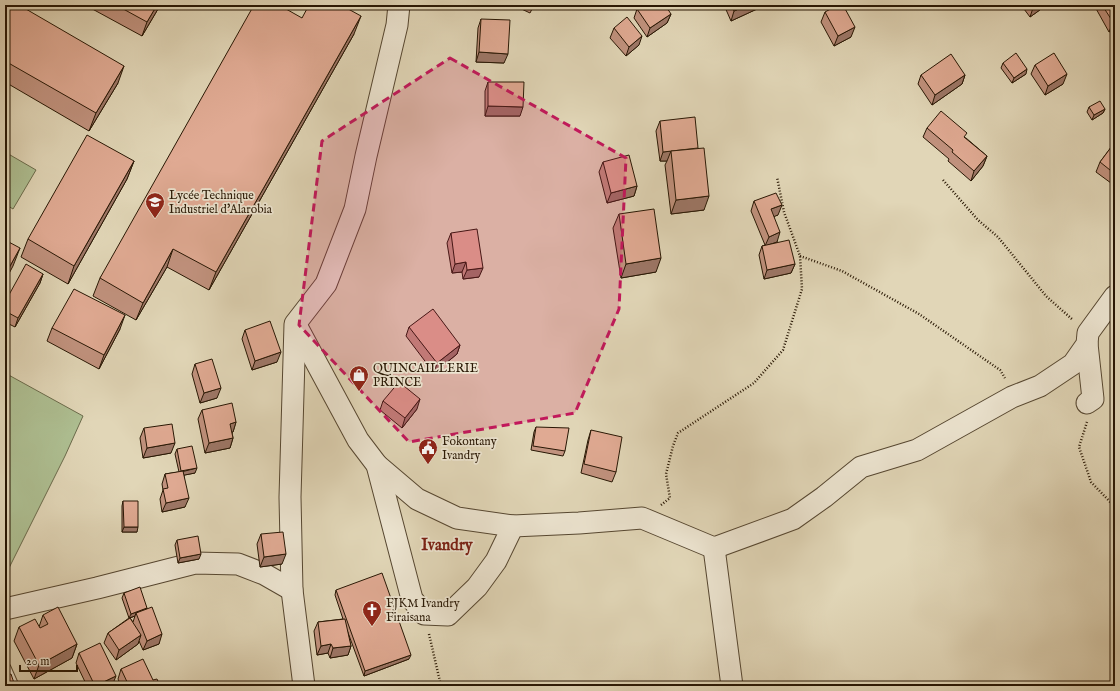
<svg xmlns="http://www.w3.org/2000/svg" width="1120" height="691" font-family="'IM FELL English',serif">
<rect width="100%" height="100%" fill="#e1d6b7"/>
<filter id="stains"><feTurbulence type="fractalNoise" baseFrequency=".005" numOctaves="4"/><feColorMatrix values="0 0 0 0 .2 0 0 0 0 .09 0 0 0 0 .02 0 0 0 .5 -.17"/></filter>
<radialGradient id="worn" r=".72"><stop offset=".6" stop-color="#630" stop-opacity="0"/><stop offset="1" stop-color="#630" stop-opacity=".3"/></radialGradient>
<g fill="#aebf92" stroke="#6b6b4b">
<polygon points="5,152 36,170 13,209 5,204"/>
<polygon points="5,373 83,416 65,456 8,570 5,571"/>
</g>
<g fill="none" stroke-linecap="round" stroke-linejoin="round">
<defs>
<polyline id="lane" points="5,668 13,686"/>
<g id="street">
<polyline points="296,325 358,440 377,465 412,599 424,614 448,615 477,587 496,561 513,526"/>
<polyline points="1087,403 1093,399 1087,344"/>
<polyline points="377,465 417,499 457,518 513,526 579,523 642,518 714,548 793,519 824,497 861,467 917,450 1012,397 1040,386 1073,364 1087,344 1088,333 1115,296"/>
<polyline points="714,548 732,686"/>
<polyline points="5,609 97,588 195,563 238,564 264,574 292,590"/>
<polyline points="304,686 292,590 290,497 295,324 326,284 355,209 366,156 397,25 399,5"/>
</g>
</defs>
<use href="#lane" stroke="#564731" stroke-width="13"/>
<use href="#street" stroke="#564731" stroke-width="23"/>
<g stroke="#281704" stroke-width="2.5" stroke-dasharray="1 2" stroke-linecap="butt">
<polyline points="943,180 978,220 998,237 1046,296 1073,320"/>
<polyline points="800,256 842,271 919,314 1000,370 1005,378"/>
<polyline points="1087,422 1079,447 1091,482 1115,507"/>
<polyline points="661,505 670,498 666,474 673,446 678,433 754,383 783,350 802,289 800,256 784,212 777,177"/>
<polyline points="429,634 441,686"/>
</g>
<use href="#lane" stroke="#ece4d0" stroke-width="11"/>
<use href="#street" stroke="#ece4d0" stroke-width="21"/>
</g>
<g fill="#c1927e" stroke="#281704" fill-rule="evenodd">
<polygon points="5,5 118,83 89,131 5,82"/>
<polygon points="85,5 160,5 158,9 142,36"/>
<polygon points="441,5 458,5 456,9"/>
<polygon points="513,5 534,5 530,13"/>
<polygon points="724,5 759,5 757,9 731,21"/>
<polygon points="1021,5 1045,5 1044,7 1030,17"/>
<polygon points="1094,5 1115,5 1115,28 1109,32"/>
<polygon points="637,9 671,14 667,23 647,37 634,18"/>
<polygon points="825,12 851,37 834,46 821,22"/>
<polygon points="302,18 354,34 209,290 167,267 136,320 93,296 100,278"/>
<polygon points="481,19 504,63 476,62 478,28"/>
<polygon points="614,28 639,45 626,56 610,38"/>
<polygon points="1003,63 1026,74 1012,83 1001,68"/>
<polygon points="1035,65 1063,84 1045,95 1031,74"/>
<polygon points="921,75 965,75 962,84 932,105 918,84"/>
<polygon points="488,82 520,116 485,116 485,91"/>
<polygon points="1089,107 1105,109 1103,113 1092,120 1087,112"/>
<polygon points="1115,108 1115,140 1112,140 1112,117"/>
<polygon points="660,121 704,210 671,214 665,165 667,161 660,161 656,131"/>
<polygon points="927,128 966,138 987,156 983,166 971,181 948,161 949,159 923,137"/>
<polygon points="1115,142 1115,186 1096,172 1100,162"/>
<polygon points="134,161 127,179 68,284 21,257 28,239"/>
<polygon points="603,162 637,186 634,196 607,203 599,172"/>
<polygon points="754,201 778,215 774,216 777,242 771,244 795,264 791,273 764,279 759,255 762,246 765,245 751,211"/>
<polygon points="619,214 656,272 621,278 613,228"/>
<polygon points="451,233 479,277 463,279 462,272 452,273 447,243"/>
<polygon points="43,274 40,283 15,327 5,322 5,302"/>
<polygon points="409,327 460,345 457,354 434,373 406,336"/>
<polygon points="52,328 120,329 99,369 47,341"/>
<polygon points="245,330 277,362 252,370 242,339"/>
<polygon points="195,364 217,398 200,403 192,374"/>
<polygon points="383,401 417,409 402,428 380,410"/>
<polygon points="202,410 236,422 233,432 232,432 233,438 230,448 205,453 198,419"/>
<polygon points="536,427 565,451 563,456 531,450 534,432"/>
<polygon points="144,428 171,453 143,458 140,438"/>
<polygon points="591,430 616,472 612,482 581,473 588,440"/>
<polygon points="177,449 195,473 184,475 185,507 162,512 160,499 163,490 162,484 165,474 179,472 175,454"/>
<polygon points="123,501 137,532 122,532 122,506"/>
<polygon points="261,534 282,564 260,567 257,544"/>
<polygon points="177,540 199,559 178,563 175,545"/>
<polygon points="336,590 409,659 364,676 347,630 351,646 348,655 330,658 328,653 317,655 314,631 318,622 343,619 335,595"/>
<path d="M124,593l23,15v1l12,35 -16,6 -4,-9 -1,3 -22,16 -12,-17 4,-10 21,-15 -7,-20zM135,616l-2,6 -3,-4z"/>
<polygon points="43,615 77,644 72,658 34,679 14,641 19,627 39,627"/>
<polygon points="79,653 112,686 87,686 76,663"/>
<polygon points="121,669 153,680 160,686 121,686 118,679"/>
</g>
<g fill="#9d7767" stroke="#281704">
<polygon points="157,5 160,5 158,9 142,36 147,22"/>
<polygon points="748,5 759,5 757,9 731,21 734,11"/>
<polygon points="1037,5 1045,5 1044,7 1030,17 1033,8"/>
<polygon points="671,14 667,23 647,37 650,28"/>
<polygon points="361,16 354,34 209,290 216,272"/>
<polygon points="1115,21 1115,28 1109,32 1113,22"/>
<polygon points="855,27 851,37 834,46 838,36"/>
<polygon points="642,36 639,45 626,56 629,47"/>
<polygon points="479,52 508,54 504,63 476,62"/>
<polygon points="124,66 118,83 89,131 96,113"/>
<polygon points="1027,69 1026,74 1012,83 1014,78"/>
<polygon points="1067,74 1063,84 1045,95 1048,86"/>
<polygon points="965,75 962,84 932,105 935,95"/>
<polygon points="488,106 523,107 520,116 485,116"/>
<polygon points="1105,109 1103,113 1092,120 1094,115"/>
<polygon points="1115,132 1115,140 1112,140"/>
<polygon points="671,151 667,161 660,161 663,152"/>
<polygon points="987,156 983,166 971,181 974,171"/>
<polygon points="134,161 127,179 68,284 74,266"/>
<polygon points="637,186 634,196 607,203 611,193"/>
<polygon points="709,196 704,210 671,214 676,200"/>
<polygon points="782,205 778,215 768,219 771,209"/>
<polygon points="780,232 777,242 765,246 769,237"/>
<polygon points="20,248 13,266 5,281 5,275"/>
<polygon points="173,249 167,267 136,320 143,303"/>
<polygon points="661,258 656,272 621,278 626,264"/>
<polygon points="466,262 462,272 452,273 455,264"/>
<polygon points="795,264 791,273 764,279 767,270"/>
<polygon points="483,268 479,277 463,279 467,270"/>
<polygon points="43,274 40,283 15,327 18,318"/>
<polygon points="125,315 120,329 99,369 104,355"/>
<polygon points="460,345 457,354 434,373 437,363"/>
<polygon points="281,352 277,362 252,370 255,361"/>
<polygon points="221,388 217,398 200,403 204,393"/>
<polygon points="420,399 417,409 402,428 405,418"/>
<polygon points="236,422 233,432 227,433 230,424"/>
<polygon points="233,438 230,448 205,453 209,443"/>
<polygon points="175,443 171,453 143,458 147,448"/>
<polygon points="197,468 195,473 180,476 181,472"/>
<polygon points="189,498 185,507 162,512 166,503"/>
<polygon points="124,527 138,527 137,532 122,532"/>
<polygon points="201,554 199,559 178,563 180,558"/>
<polygon points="286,554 282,564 260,567 264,557"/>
<polygon points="147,608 146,612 136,613 135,616 129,618 131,614"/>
<polygon points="162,634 159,644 143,650 147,641"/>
<polygon points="141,635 138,644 116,660 119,650"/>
<polygon points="77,644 72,658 34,679 39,665"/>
<polygon points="331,644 328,653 317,655 321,646"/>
<polygon points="351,646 348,655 330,658 333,648"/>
<polygon points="411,655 409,659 364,676 365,671"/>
<polygon points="116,676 112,686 96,686"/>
</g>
<g fill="#e0aa93" stroke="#281704">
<polygon points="5,5 19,5 124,66 96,113 5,61"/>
<polygon points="116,5 157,5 147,22"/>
<polygon points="254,5 279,5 302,18 309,5 341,5 361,16 216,272 173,249 143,303 100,278"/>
<polygon points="526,5 534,5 532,8"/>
<polygon points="643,5 665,5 671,14 650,28 637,9"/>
<polygon points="731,5 748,5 734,11"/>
<polygon points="838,5 843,5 855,27 838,36 825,12"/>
<polygon points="1031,5 1037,5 1033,8"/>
<polygon points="1102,5 1115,5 1115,21 1113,22"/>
<polygon points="627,17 642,36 629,47 614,28"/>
<polygon points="481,19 510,20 508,54 479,52"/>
<polygon points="1016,53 1027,69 1014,78 1003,63"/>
<polygon points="1054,53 1067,74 1048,86 1035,65"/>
<polygon points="951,54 965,75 935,95 921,75"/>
<polygon points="488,82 524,82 523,107 488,106"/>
<polygon points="1100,101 1105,109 1094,115 1089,107"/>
<polygon points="941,111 967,133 964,137 987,156 974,171 952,152 953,150 927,128"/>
<polygon points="695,117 698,148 663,152 660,121"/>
<polygon points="87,135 134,161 74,266 28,239"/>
<polygon points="1115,142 1115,174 1100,162"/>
<polygon points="704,148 709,196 676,200 671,151"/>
<polygon points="629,155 637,186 611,193 603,162"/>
<polygon points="776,193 782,205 771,209 780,232 769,237 754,201"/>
<polygon points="654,209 661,258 626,264 619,214"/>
<polygon points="477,229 483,268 467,270 466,262 455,264 451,233"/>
<polygon points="5,240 20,248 5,275"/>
<polygon points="789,240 795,264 767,270 762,246"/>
<polygon points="26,264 43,274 18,318 5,311 5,302"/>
<polygon points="74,289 125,315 104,355 52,328"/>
<polygon points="433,309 460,345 437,363 409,327"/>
<polygon points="270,321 281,352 255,361 245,330"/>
<polygon points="212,359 221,388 204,393 195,364"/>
<polygon points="399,382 420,399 405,418 383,401"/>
<polygon points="232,403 236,422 230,424 233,438 209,443 202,410"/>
<polygon points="172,424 175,443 147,448 144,428"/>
<polygon points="536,427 569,428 565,451 533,446"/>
<polygon points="591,430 622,437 616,472 584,464"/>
<polygon points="192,446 197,468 181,471 177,449"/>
<polygon points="183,471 189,498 166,503 163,489 168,488 165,474"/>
<polygon points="123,501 138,501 138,527 124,527"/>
<polygon points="283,532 286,554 264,557 261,534"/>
<polygon points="198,536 201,554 180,558 177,540"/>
<polygon points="382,573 411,655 365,671 336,590"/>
<polygon points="140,587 147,608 131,614 124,593"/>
<polygon points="58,607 77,644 39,665 19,627 35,619 40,628 48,624 43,615"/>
<polygon points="152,607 162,634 147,641 136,613"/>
<polygon points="130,618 141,635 119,650 108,633"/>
<polygon points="345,619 351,646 333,648 331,644 321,646 318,622"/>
<polygon points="100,643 116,676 95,686 79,653"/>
<polygon points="143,659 153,680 157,679 160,686 129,686 121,669"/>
<polygon points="11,674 15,686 5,686 5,676"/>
</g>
<path fill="#c2185b" fill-opacity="0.2" stroke="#c2185b" stroke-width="3" stroke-dasharray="8 5" stroke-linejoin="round" d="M450,58l176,100 -7,151 -44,104 -166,29 -110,-117 23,-184z"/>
<defs>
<symbol id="school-pin" viewBox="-11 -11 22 30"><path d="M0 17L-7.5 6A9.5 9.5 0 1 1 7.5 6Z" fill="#8f2418" stroke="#ece4d0"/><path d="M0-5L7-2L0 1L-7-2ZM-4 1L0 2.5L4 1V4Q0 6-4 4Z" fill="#fff"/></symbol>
<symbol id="shop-pin" viewBox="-11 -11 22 30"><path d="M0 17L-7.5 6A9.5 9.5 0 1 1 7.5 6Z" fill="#8f2418" stroke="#ece4d0"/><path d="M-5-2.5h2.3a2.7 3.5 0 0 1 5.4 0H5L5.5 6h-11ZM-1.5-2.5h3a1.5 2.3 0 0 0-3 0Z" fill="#fff"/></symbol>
<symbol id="civic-pin" viewBox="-11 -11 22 30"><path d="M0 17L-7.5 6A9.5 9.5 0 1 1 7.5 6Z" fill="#8f2418" stroke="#ece4d0"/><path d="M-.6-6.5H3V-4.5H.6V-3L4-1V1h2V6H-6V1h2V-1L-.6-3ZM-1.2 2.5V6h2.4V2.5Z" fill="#fff"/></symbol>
<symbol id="church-pin" viewBox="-11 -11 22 30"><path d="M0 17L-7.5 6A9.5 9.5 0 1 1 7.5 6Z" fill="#8f2418" stroke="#ece4d0"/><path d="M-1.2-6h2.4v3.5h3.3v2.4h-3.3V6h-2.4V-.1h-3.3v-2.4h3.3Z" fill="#fff"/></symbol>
</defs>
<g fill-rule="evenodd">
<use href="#school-pin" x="144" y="191" width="22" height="30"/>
<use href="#shop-pin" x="348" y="364" width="22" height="30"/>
<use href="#civic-pin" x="417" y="437" width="22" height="30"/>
<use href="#church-pin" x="361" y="599" width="22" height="30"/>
</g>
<g text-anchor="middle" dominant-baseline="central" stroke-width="3.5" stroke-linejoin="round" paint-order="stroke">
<g font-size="12" fill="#281704" stroke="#ece4d0" text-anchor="start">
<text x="169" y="195">Lycée Technique<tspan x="169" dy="14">Industriel d'Alarobia</tspan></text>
<text x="373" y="368">QUINCAILLERIE<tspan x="373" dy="14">PRINCE</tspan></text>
<text x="442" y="441">Fokontany<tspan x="442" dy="14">Ivandry</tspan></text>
<text x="386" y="603">FJKM Ivandry<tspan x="386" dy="14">Firaisana</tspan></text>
</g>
<g font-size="16" font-weight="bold" fill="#7a1f14" stroke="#ece4d0">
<text x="447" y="546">Ivandry</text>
</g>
</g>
<rect width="1120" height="691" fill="none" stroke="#e1d6b7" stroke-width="20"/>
<rect x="6" y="6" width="1108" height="679" fill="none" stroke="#281704" stroke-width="2"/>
<rect x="10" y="10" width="1100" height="671" fill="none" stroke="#281704"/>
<path d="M20 665v6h57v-6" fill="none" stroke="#281704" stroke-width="2"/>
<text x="26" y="665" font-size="12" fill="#281704" stroke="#ece4d0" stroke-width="3" paint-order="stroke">20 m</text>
<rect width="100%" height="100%" filter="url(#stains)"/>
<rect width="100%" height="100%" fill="url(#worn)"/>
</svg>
